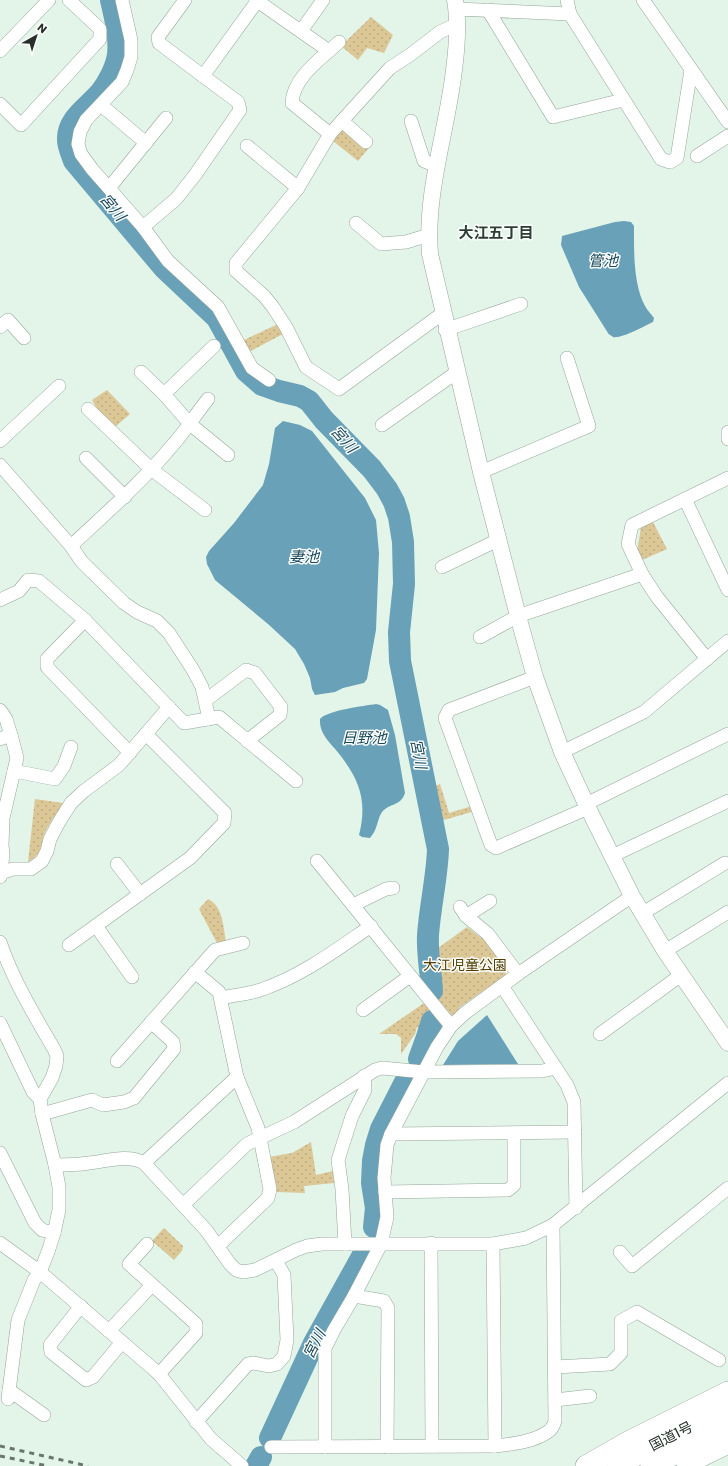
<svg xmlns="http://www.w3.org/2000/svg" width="728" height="1466" font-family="Poppins,'Noto Sans JP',sans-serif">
<defs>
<pattern id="park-dots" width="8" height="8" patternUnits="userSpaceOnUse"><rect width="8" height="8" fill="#dcc797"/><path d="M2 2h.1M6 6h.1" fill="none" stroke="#bdab82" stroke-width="1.8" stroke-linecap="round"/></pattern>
</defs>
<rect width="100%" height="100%" fill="#e3f5e9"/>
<g fill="url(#park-dots)">
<polygon points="371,17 393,35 384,53 367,48 358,60 341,46"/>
<polygon points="344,128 368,149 358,161 333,141 336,136"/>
<polygon points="278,324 283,334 247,353 244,340"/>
<polygon points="107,390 130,414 115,427 97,409 92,400"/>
<polygon points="653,522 667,549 642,560 637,552 641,527"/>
<polygon points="440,784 449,813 472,806 475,811 437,822 428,789"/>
<path d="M35,799l28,4c-5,9 -12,18 -17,27 -7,15 -1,22 -18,32z"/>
<path d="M208,899c15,7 15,27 18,42l-9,2 -18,-34z"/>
<polygon points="467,927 484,940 506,967 506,975 460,1007 453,1017 436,997 434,951"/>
<polygon points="424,1003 430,1010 426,1029 417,1027 415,1034 401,1054 401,1038 396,1034 379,1034"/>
<polygon points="311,1142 316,1175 333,1171 334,1183 304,1186 305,1193 277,1192 269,1157 292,1153"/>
<polygon points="164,1228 183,1246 182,1251 174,1260 152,1241"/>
</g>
<g fill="#69a1b9">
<path d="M624,221l7,1 3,4c0,23 -1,58 11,80 2,4 6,8 9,12l-1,4c-9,4 -31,17 -40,15 -1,-1 -5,-3 -5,-4l-29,-46 -18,-42 1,-9 53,-14z"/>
<polygon points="283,421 300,425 312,431 365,498 376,520 379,553 376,630 367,679 364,683 343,688 335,692 315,695 312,689 310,678 304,664 295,649 268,624 215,580 207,564 206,557 209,551 234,523 263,485 269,464 275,428"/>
<path d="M376,704l4,1 8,5 7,25 10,58c-5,14 -14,9 -23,19 -5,7 -4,17 -12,26l-8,-1 -3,-2c9,-35 0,-57 -23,-85 -8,-9 -17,-18 -16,-31 8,-9 44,-13 56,-15z"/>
<polygon points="487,1015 518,1064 443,1065 458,1041"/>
</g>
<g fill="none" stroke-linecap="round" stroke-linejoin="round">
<g stroke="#69a1b9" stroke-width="22">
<path d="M111,0c4,18 9,36 7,55 -2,13 -10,28 -18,38 -12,14 -33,26 -32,47 0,7 4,14 6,21l90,107 53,50 29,53 16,14 17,6 21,5 9,5 15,19 48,49 15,20 7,13 5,15 4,25 1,42 -5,48 1,29 38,188c-1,29 -8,57 -10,86 -1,18 3,38 4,56"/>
<polyline points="419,1059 427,1037 432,1021"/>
<polyline points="374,1227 376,1208 372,1183 373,1161 376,1145 381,1129 404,1084"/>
<polyline points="270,1438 314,1343 364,1253"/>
<polyline points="256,1466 261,1457"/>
</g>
<defs>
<g id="minor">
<polyline points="122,0 131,40 131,57 127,70 122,82 86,120 80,132 78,144 81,154 92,169 143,227 168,261 218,307 252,368 269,380"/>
<polyline points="185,0 158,37 159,43 203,76 258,0"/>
<polyline points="256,0 329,51"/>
<polyline points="567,0 570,14 661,159 670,162 677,158 691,70"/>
<polyline points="643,0 728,122"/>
<polyline points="456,9 570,14"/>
<polyline points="488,10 553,117 623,100"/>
<polyline points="301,31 323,0"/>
<polyline points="0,51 49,0"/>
<polyline points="0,104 21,125 100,39 100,29 69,0"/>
<polyline points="101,105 146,143"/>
<polyline points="342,121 366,142"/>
<polyline points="411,121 424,161 437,166"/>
<path d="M330,134l-38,-31c1,-26 30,-45 47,-61"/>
<polyline points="247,146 298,188"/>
<polyline points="697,156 728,136"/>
<polyline points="109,188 166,118"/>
<polyline points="356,223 381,244 406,242 429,235"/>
<polyline points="143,227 176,199 195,175 240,110 238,102 203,76"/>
<polyline points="443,313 339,389 306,367 286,327 273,307 264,296 236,271 236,263 298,188 330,134 390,68 410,55 440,32 457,24"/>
<polyline points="0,327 8,320 24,338"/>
<polyline points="445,330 521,304"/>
<polyline points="141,372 164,394 190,424 228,455"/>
<polyline points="164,394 214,346"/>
<polyline points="88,409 151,469 205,510"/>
<polyline points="382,425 457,372"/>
<polyline points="728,432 728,439"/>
<polyline points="0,441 59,386"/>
<polyline points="86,458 125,497"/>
<polyline points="0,465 71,546 82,562 124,603 137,612 157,621 169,633 193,670 202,687 209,719"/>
<polyline points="481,472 589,426 567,358"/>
<polyline points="685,499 728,590"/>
<path d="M71,546c34,-32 70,-63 100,-99 14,-15 24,-32 37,-48"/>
<polyline points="442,567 498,540"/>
<polyline points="0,600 19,591 28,580 39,581 85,620 184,723 219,717 296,781"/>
<polyline points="85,620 47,659 47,667 130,753"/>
<polyline points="480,637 518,616 642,574"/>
<polyline points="707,659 657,597 642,574 628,544 632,525 728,478"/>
<polyline points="535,677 449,710 445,718 491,845 496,848 588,808"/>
<polyline points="206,700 246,670 255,673 281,707 280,715 247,741"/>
<polyline points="0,710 6,719 11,735 17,758 3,818 2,845 3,855 0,877"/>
<polyline points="0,739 11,735"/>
<polyline points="562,752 644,712 728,641"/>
<polyline points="14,771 55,779 64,766 71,747"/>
<polyline points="586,804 728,734"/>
<polyline points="612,856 728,801"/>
<polyline points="317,861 451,1026"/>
<polyline points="117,864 140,894"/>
<polyline points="0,873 13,869 31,869 42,861 47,851 50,839 59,822 71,803 84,791 119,765 169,707"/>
<polyline points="353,905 386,889 393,888"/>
<polyline points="460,907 466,916 488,934 518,974"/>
<polyline points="643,913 725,863"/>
<polyline points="466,916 490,901"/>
<polyline points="96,926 132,977"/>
<path d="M0,942c13,38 34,73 54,107l3,7 -1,10 -4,12 -12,21 2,15 13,51 4,22v23l-5,23 -6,19 -8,20 -6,8 -16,40 -10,79"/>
<polyline points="69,945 190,858 224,823 225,813 146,734"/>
<polyline points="665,951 728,912"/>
<polyline points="195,972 219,992 237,1077 258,1128 270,1189 268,1198 218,1246"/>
<polyline points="502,986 567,1085 574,1102 576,1208"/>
<path d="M221,998c14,-3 29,-4 42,-9 40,-14 73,-39 108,-63"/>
<polyline points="363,1010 410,976"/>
<polyline points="0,1023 33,1092 40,1099"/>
<polyline points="600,1034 681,975"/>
<polyline points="117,1061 215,950 243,943"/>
<polyline points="42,1114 92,1100 103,1105 124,1102 134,1098 174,1049 173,1042 151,1022"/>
<polyline points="391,1134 575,1132"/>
<polyline points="0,1153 35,1223 42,1230 54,1233"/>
<polyline points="144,1163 237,1077"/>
<path d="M55,1165c12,0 23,0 34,-2 18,-2 39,-9 55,0l62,67 24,34 6,6 7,2 12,-2 41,-20 11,-4 15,-2h171l33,-6 27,-13 175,-142"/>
<polyline points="385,1192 508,1190 514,1185 514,1133"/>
<polyline points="183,1205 247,1144 294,1122 375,1070 382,1068 424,1072 542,1071 556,1068"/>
<polyline points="0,1243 40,1272 150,1366 159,1374 211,1439 242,1466"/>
<polyline points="431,1243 432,1446"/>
<polyline points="147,1244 129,1264 196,1324 196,1333 159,1374"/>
<polyline points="345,1244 342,1189 338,1160 352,1116 365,1090 364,1076"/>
<polyline points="493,1244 495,1446"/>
<polyline points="620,1252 632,1266 728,1188"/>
<polyline points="354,1296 384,1301 388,1308 387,1447"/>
<polyline points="81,1306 50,1345 51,1352 86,1380 93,1377 122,1342"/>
<polyline points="109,1331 152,1285"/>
<polyline points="555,1367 610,1364 621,1353 621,1321 637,1312 719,1360"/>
<polyline points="9,1390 44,1415"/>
<polyline points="555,1400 590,1396"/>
<polyline points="196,1422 248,1364 254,1363 269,1366 277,1364 284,1356 287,1340 284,1275 276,1261"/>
<path d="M271,1447l224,-1c18,-2 39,-4 54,-15 3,-2 5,-7 6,-10l-2,-196"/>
<polyline points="325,1447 325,1348 334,1330 354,1296 381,1244 387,1217 384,1178 387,1145 391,1134 437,1047 451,1026 465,1013 518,974 632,896"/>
</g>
<path id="tertiary" d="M455,0c4,22 2,47 -1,70 -7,61 -29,122 -24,184l51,218 37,144 17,61 27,75 26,56 44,88 33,55 63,92"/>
<g id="trunk">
<polyline points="687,1463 728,1443"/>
<polyline points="618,1465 708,1417 728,1408"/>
<polyline points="586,1466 630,1441 728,1392"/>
<polyline points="651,1466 728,1427"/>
</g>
</defs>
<use href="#minor" stroke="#95a69b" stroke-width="14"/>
<use href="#tertiary" stroke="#95a69b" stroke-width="17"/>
<use href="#trunk" stroke="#95a69b" stroke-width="22"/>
<use href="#minor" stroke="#fff" stroke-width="13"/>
<use href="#tertiary" stroke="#fff" stroke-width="16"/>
<use href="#trunk" stroke="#fff" stroke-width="21"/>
<g stroke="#6a756d" stroke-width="3" stroke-dasharray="5 5" stroke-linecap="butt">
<polyline points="0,1446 88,1466"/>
<polyline points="0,1456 48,1466"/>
</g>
</g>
<g text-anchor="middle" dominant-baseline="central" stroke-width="3" stroke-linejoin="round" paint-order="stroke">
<g font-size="14" fill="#533e00" stroke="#fbfefc">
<text x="465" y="965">大江児童公園</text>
</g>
<g font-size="14" fill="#282f2a" stroke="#fbfefc">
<text transform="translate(671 1436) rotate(-27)">国道1号</text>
</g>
<g font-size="15" font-style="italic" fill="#1a495b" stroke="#fbfefc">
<text transform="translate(113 207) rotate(50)">宮川</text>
<text x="603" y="260">管池</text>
<text transform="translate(344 439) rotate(48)">宮川</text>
<text x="304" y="556">妻池</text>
<text x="364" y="737">日野池</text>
<text transform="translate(419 754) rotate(79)">宮川</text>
<text transform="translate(314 1344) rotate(-63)">宮川</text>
</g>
<g font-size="15" font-weight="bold" fill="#2e3d34" stroke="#fbfefc">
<text x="496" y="232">大江五丁目</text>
</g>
</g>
<g transform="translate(36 36) rotate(39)" stroke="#fbfefc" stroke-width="3" paint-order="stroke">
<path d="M0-3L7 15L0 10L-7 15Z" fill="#282f2a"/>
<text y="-6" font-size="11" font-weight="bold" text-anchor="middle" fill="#282f2a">N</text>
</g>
</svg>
